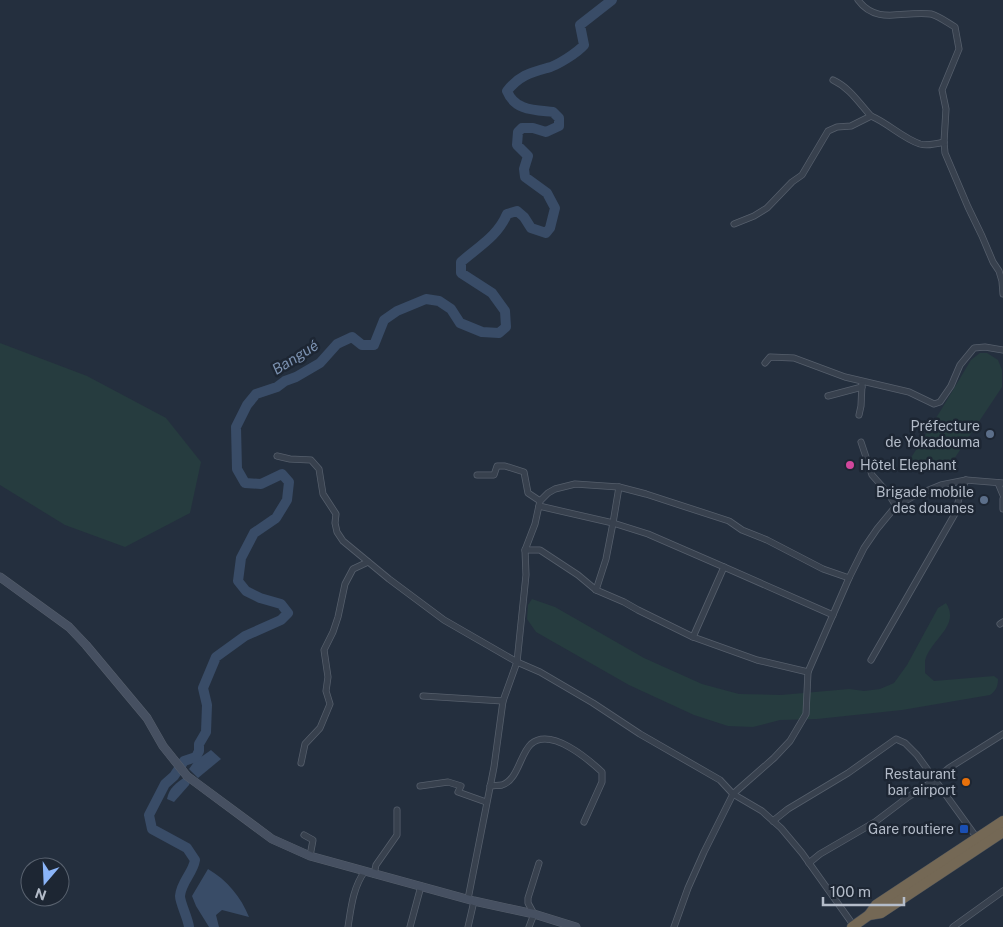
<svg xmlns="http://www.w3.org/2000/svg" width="1003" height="927" font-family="'Public Sans',sans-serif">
<rect width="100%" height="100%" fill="#242f3e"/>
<g fill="#263c3f">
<polygon points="0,343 87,376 166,418 201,462 190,513 125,547 65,525 0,485"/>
<polygon points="980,353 987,353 998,360 1002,370 1002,387 954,459 931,468 916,467 910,464 909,461 941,410 971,360"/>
<path d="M532,599l23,8 89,51 58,26 37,10 42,1 68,-6 15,2 16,-2 14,-6 13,-18 31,-57 8,-5c15,23 -16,37 -21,58 0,4 0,8 0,12l9,8 60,-5 4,3c0,7 -2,12 -8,16l-88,15 -85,9 -37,1 -27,7 -25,-1 -34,-11 -65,-30 -93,-53 -9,-13 1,-14z"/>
</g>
<g fill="#394c67">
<polygon points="211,750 221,759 198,778 189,769 194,762"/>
<path d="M185,777l6,3 -2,5 -15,17 -7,-3c2,-11 9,-16 18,-22z"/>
<path d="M208,869c19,11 33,28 41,48l-27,-7 -6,5 3,12h-10l-13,-21 -4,-10z"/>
</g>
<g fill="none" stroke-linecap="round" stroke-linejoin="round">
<path stroke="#394c67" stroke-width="10" d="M189,927c-1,-9 -9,-24 -9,-31 1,-14 13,-23 15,-36l-8,-12 -35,-19 -3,-14 16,-31 9,-8 10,-15 12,-4 3,-6v-7l7,-12 1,-27 -4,-17 13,-31 29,-21 36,-16 7,-7 -7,-9 -21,-6 -14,-7 -8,-10 3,-23 13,-25 22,-15 11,-18 2,-18 -7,-8 -21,10 -16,-1 -8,-14 -1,-42 11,-22 9,-11 21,-7 8,-6 11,-4 24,-14 17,-19 15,-7 10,8h12l10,-25 13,-9 29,-12 13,2 12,8 9,14 22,9 17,1 7,-6 -1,-16 -13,-18 -31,-20v-11c17,-15 37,-26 46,-48l10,-3 7,6 7,11 15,5 4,-5 5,-20 -8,-15 -22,-16 -1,-8 4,-13 -11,-11 1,-13 4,-4h11l13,4 13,-6v-8l-6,-6c-18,-2 -38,-1 -46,-21 12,-15 22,-18 40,-23 10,-2 31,-16 37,-23l-4,-20 32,-25"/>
<defs>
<g id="street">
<path d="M858,0c19,26 46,10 73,14 8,2 17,9 24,13l4,22 -17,41 4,19 -2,33 1,11 23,54 14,29 11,26 6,9 3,10 1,13"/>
<path d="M833,80c17,8 26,23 38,36"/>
<path d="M734,224l20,-8 13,-8 25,-26 10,-7 26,-44 9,-4 14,-1 20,-10c17,7 31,22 49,28 7,2 16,0 24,-2"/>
<polyline points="765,363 770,357 794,358 845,377 909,392 934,404 940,402 951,386 960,365 974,348 985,347 1003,350"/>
<polyline points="828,396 862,387"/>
<polyline points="859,415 861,406 862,384"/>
<polyline points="861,442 872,475 888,493 896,506"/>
<polyline points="277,456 290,459 311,460 319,469 323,494 336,514 335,523 337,532 343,541 389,579 444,620 517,662 540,672 593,703 640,734 720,780 733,794 762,811 781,828 802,853 854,926"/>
<polyline points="477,475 494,475 497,466 505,466 524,472 528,493 540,501"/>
<polyline points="998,483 1003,495"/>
<polyline points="1003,499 1003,509"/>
<polyline points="539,506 613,523 619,487"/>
<polyline points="525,550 540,550 578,575 596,590 624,602 638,610 693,637 757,660 808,672 849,578"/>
<polyline points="724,567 833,615"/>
<polyline points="596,590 606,559 613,523 648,534 724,567 693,637"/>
<polyline points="1000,624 1003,622"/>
<polyline points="871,660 956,512 960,493 966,480"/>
<polyline points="423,696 503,701"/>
<polyline points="301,763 305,744 320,728 330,704 326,691 328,677 324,650 333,632 338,617 345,584 353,569 368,562"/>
<polyline points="420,786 448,782 461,786 458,792 486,802"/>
<path d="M490,786c4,-1 8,0 12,-1 16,-5 18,-31 29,-41 20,-17 57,15 71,28v10l-18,40"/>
<polyline points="773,821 788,809 848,773 896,739 905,743 917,755 977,838"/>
<polyline points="304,835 313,840 310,856"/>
<polyline points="809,863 820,854 875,822 908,797 935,780 949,768 1003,734"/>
<polyline points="374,874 376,865 397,835 397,810"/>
<polyline points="468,899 494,767 503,701 517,662 526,575 525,550 535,524 540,501 548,493 555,489 575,484 619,487 646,494 729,521 742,530 767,540 823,569 849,578 864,548 877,529 896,506 914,496 941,485 966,480 1003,483"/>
<path d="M348,927c3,-19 5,-40 17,-56"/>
<polyline points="410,927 421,886"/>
<polyline points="468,927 474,901"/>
<polyline points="529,927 534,914 528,903 528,898 539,863"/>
<polyline points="674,927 688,888 704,852 733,794 774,758 790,741 806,714 808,672"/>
<polyline points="953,927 1003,891"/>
</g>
<polyline id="secondary" points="0,577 69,627 86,645 147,718 163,746 187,776 272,839 310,856 474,901 534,914 576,927"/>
<g id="highway">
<polyline points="869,915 876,905 1003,821"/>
<polyline points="852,927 869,915 881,913 1003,832"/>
</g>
</defs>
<use href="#street" stroke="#565f6c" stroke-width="7"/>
<use href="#secondary" stroke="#565f6c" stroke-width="9"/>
<use href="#highway" stroke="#434c59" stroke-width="11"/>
<use href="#street" stroke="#38414e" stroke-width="5.5"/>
<use href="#secondary" stroke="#465061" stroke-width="8"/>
<use href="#highway" stroke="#746855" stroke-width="10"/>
</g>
<g fill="#5c6f8a" stroke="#1d2633" stroke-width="2">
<circle cx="990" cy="434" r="5"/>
<circle cx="984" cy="500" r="5"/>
</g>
<circle fill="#d1479c" stroke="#1d2633" stroke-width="2" cx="850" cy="465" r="5"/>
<circle fill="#e8710a" stroke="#1d2633" stroke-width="2" cx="966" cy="782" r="5"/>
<rect fill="#1a4fb4" stroke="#1d2633" stroke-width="2" x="959" y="824" width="10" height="10" rx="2.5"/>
<g text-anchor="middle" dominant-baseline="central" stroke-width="5" stroke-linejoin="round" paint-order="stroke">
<g font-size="14" fill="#b4bcc9" stroke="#1d2633" text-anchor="end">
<text x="980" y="426">Préfecture<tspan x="980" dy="16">de Yokadouma</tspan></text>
<text x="860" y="465" text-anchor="start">Hôtel Elephant</text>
<text x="974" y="492">Brigade mobile<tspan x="974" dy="16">des douanes</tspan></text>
<text x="956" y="774">Restaurant<tspan x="956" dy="16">bar airport</tspan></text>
<text x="954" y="829">Gare routiere</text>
</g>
<g font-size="15" font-style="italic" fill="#7c92b1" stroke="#1d2633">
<text transform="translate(295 357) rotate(-32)">Bangué</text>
</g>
</g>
<g transform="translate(45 882) rotate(199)"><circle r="24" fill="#1d2633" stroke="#59626f"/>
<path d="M0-4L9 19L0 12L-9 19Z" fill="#8ab4f8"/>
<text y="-8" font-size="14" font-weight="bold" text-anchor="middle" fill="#b4bcc9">N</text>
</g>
<path d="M823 897v8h81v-8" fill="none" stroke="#b4bcc9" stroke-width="2.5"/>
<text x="830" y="897" font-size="15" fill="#b4bcc9" stroke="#1d2633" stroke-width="4" paint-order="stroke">100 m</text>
</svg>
